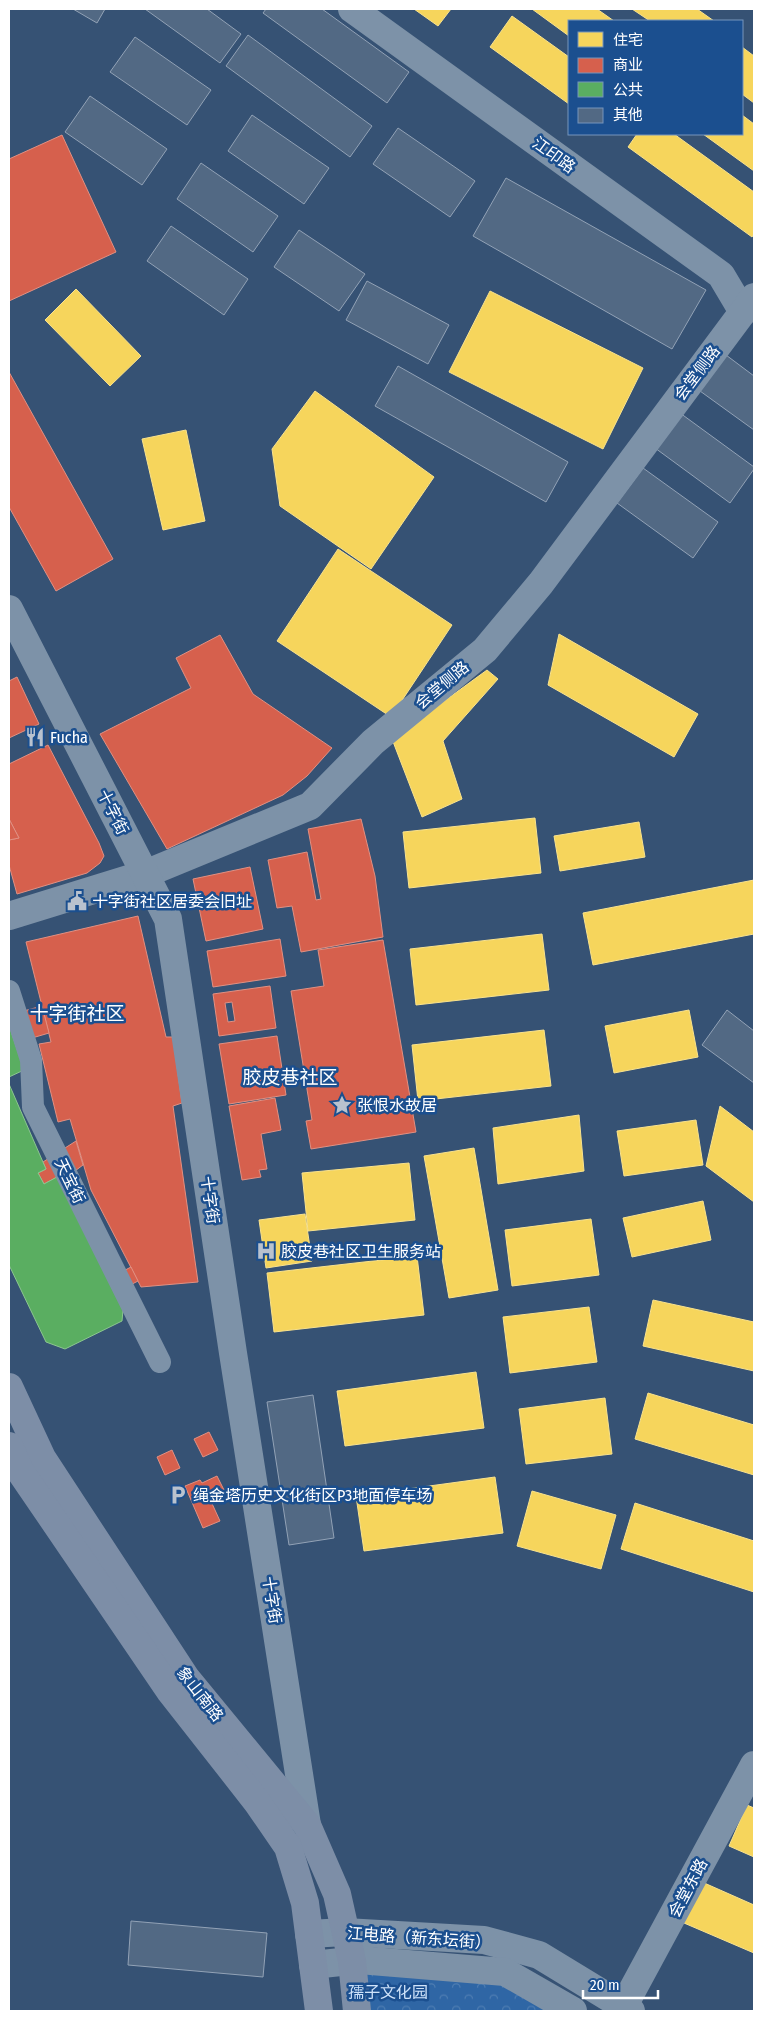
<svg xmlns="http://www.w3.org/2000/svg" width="763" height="2020" font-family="'Fira Sans Condensed','Noto Sans SC',sans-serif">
<defs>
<pattern id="park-crowns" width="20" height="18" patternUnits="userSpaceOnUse" patternTransform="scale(1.25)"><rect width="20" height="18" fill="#2f66a5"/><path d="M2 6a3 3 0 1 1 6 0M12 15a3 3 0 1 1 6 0" fill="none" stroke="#4e7db2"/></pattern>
</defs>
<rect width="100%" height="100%" fill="#365274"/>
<polygon fill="url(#park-crowns)" points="363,1970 502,1983 553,2011 367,2011"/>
<g fill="#f6d55c" stroke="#f9e28d">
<polygon points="414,9 451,9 438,26"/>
<polygon points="532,9 597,9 614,21 569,21 569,36"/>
<polygon points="632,9 697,9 714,21 650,21"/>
<polygon points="512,16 569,57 569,104 490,47"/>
<polygon points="742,47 754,56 754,103 742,94"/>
<polygon points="742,115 754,124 754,171 703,134 742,134"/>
<polygon points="637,134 674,134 754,192 754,234 752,237 628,147"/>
<polygon points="76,289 141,356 110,386 45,320"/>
<polygon points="490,291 643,368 603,449 449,372"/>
<polygon points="315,391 434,477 371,569 280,506 272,449"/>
<polygon points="186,430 205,521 163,530 142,439"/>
<polygon points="338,549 452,625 391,717 277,641"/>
<polygon points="559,634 698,714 674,757 548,685"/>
<polygon points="487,670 498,679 443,741 462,799 422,817 392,739"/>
<polygon points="535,818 541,873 409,888 403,832"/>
<polygon points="639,822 645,857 560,871 554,836"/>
<polygon points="754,880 754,934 593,965 583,913"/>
<polygon points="542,934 549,990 416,1005 410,949"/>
<polygon points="689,1010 698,1057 614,1073 605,1026"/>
<polygon points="544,1030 551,1086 418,1101 412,1045"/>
<polygon points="720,1106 754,1132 754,1202 706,1166"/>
<polygon points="579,1115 584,1171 498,1184 493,1128"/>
<polygon points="696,1120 703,1165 624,1176 617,1131"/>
<polygon points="474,1148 498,1290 449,1298 424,1156"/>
<polygon points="409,1163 415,1220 308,1231 302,1173"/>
<polygon points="703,1201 711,1240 632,1257 623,1218"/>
<polygon points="305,1214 312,1261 266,1268 259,1220"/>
<polygon points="591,1219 599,1275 512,1286 505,1230"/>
<polygon points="417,1256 424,1315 274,1332 267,1273"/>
<polygon points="653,1300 754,1322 754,1371 643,1346"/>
<polygon points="589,1307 597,1362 510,1373 503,1317"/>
<polygon points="476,1372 484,1428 345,1446 337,1391"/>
<polygon points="648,1393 754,1425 754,1475 635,1439"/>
<polygon points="605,1398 612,1454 526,1464 519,1409"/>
<polygon points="495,1477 503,1533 364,1551 356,1496"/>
<polygon points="532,1491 616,1515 601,1569 517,1546"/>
<polygon points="635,1503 754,1541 754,1592 621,1549"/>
<polygon points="747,1805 754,1808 754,1857 729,1846"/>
<polygon points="702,1882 754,1905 754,1953 684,1923"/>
</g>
<g fill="#d6604d" stroke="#e29082" fill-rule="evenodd">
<polygon points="62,135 116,252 9,301 9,159"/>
<polygon points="9,372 113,559 56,591 9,507"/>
<polygon points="220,635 253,694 332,748 307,776 283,795 167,849 100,734 191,688 176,658"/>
<polygon points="17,677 39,724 9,738 9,681"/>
<polygon points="48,745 99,843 104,856 100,863 87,873 17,894 9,865 9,840 19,838 9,819 9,764"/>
<polygon points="9,819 19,838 9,840"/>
<polygon points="361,819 375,876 383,937 301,952 292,906 277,908 268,860 307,852 316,900 321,899 308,829"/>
<polygon points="250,867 263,929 206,941 193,879"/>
<polygon points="138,916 166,1037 173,1037 182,1103 173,1106 198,1282 141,1287 91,1190 70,1119 58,1122 39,1044 51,1042 26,942"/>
<polygon points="280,939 286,976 213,987 207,951"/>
<polygon points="383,940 416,1132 311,1149 306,1121 312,1120 291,991 324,986 318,950"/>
<path d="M270,986l6,42 -57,8 -6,-42zM232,1002l3,19 -7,1 -3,-19z"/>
<polygon points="42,1006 49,1033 15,1043 9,1015"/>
<polygon points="277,1036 286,1095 229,1104 219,1044"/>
<polygon points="275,1098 281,1130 261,1134 267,1169 259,1170 261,1177 242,1180 229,1106"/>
<polygon points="76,1141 83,1165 60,1182 57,1177 44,1184 38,1173 46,1169 43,1162"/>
<polygon points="131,1267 138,1281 115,1293 108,1279"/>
<polygon points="209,1432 218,1450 203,1457 194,1439"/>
<polygon points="172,1450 180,1468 165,1475 157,1457"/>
<polygon points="217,1476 224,1490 209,1497 220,1521 203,1528 185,1486 200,1480 202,1483"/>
</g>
<g fill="#5aae61" stroke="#8cc690">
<polygon points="9,1025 24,1070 9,1077"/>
<polygon points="9,1084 46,1169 38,1173 44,1184 57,1177 123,1310 122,1321 65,1349 46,1342 9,1265"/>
</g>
<g fill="#526984" stroke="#92a2b6">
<polygon points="73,9 105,9 97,23"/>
<polygon points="145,9 207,9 241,34 220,63"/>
<polygon points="266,9 322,9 409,72 387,103 263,13"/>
<polygon points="248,35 372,126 350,157 226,66"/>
<polygon points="135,37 211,90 187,125 110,72"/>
<polygon points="90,96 167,149 142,185 65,132"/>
<polygon points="252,115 329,168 304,204 228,151"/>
<polygon points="398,128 475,181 450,217 373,164"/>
<polygon points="201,163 278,216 253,252 177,199"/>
<polygon points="506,178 706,290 672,349 473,236"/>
<polygon points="171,226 248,279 224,315 147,261"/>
<polygon points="299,230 365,274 339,311 274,267"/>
<polygon points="367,281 449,325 428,364 346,320"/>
<polygon points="726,355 754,376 754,430 700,391"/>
<polygon points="398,366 568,462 546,502 375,406"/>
<polygon points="680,413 754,467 754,469 730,503 655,448"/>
<polygon points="643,468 718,522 693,558 617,503"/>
<polygon points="727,1010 754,1031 754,1083 702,1045"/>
<polygon points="313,1395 334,1538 289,1545 267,1402"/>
<polygon points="131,1921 267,1933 263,1977 128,1965"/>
</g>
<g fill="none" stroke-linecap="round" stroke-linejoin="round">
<polyline stroke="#7d92a8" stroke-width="22" points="9,991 31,1060 33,1107 160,1362"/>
<g stroke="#7d92a8" stroke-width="28">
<polyline points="352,9 721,275 743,312"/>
<polyline points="9,916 145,874 310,806 373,742 485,650 541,583 754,297"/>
<polyline points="621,2011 754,1765"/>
</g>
<g stroke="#7d92a8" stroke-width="28">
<polyline points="9,609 168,919 233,1353 307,1825"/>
<polyline points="309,1934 345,1932 484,1940 539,1955 631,2011"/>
<polyline points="313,1965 359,1960 505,1972 573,2011"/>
</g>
<g stroke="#7d8ea7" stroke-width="28">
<polyline points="9,1387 42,1458 186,1678 307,1825 337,1894 352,1961 357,2011"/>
<polyline points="9,1446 20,1471 170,1691 257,1802 288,1847 305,1903 319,2011"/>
</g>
</g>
<defs>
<symbol id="restaurant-bare" viewBox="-9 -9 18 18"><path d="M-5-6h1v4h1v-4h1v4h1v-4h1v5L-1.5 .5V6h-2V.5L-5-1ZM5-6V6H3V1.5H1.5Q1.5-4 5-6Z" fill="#b9c2ce" stroke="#1b4f8f" stroke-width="2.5" paint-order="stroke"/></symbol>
<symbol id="civic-bare" viewBox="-9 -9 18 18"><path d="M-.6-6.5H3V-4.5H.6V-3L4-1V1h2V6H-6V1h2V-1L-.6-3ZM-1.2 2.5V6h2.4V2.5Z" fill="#b9c2ce" stroke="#1b4f8f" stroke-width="2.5" paint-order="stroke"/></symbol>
<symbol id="sight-bare" viewBox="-9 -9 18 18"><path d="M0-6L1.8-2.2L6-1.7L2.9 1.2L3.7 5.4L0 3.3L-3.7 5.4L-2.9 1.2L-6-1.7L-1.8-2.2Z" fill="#b9c2ce" stroke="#1b4f8f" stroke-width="2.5" paint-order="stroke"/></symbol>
<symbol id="hospital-bare" viewBox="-9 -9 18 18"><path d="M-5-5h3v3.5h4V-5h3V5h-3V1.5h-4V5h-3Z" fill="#b9c2ce" stroke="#1b4f8f" stroke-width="2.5" paint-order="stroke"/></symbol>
<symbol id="parking-bare" viewBox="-9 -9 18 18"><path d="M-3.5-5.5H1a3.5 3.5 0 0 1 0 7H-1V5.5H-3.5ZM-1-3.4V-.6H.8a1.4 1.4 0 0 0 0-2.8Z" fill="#b9c2ce" stroke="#1b4f8f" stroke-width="2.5" paint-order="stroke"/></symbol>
</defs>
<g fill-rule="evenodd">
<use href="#restaurant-bare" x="21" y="723" width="28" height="28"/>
<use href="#civic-bare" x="63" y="887" width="28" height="28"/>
<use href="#sight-bare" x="328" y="1091" width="28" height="28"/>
<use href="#hospital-bare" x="252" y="1237" width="28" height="28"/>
<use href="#parking-bare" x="164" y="1481" width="28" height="28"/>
</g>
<g text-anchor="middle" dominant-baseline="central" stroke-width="5" stroke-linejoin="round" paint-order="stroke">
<g font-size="16" fill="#fff" stroke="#1b4f8f">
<text transform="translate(554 155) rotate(36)">江印路</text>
<text transform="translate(697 373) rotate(-53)">会堂侧路</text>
<text transform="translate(442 685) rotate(-40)">会堂侧路</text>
<text transform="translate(113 812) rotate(63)">十字街</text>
<text transform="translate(70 1181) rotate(64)">天宝街</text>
<text transform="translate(210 1200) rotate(82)">十字街</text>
<text transform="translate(272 1600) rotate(81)">十字街</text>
<text transform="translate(200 1694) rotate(52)">象山南路</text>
<text transform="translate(688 1888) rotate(-62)">会堂东路</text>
<text transform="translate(419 1938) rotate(4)">江电路（新东坛街）</text>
</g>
<g font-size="16" fill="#fff" stroke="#1b4f8f" text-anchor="start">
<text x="50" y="737">Fucha</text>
<text x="92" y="901">十字街社区居委会旧址</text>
<text x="357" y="1105">张恨水故居</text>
<text x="281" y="1251">胶皮巷社区卫生服务站</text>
<text x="193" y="1495">绳金塔历史文化街区P3地面停车场</text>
</g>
<g font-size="16" fill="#cfe3fa" stroke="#1b4f8f">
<text x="388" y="1992">孺子文化园</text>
</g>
<g font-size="19" fill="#fff" stroke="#1b4f8f">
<text x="77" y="1013">十字街社区</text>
<text x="290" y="1077">胶皮巷社区</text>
</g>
</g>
<rect width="763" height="2020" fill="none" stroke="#ffffff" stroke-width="20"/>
<rect x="568" y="20" width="175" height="115" fill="#1b4f8f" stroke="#7695bc"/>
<rect x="578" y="32" width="25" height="15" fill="#f6d55c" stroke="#7695bc"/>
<text x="613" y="45" font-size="15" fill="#ffffff">住宅</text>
<rect x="578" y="58" width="25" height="15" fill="#d6604d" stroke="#7695bc"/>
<text x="613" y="70" font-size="15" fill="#ffffff">商业</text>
<rect x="578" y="82" width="25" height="15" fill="#5aae61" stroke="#7695bc"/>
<text x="613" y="95" font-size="15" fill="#ffffff">公共</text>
<rect x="578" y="108" width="25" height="15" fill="#526984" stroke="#7695bc"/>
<text x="613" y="120" font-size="15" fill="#ffffff">其他</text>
<path d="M583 1990v8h75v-8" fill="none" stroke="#ffffff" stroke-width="2.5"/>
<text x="590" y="1990" font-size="15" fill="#ffffff" stroke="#1b4f8f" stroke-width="4" paint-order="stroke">20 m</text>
</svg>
